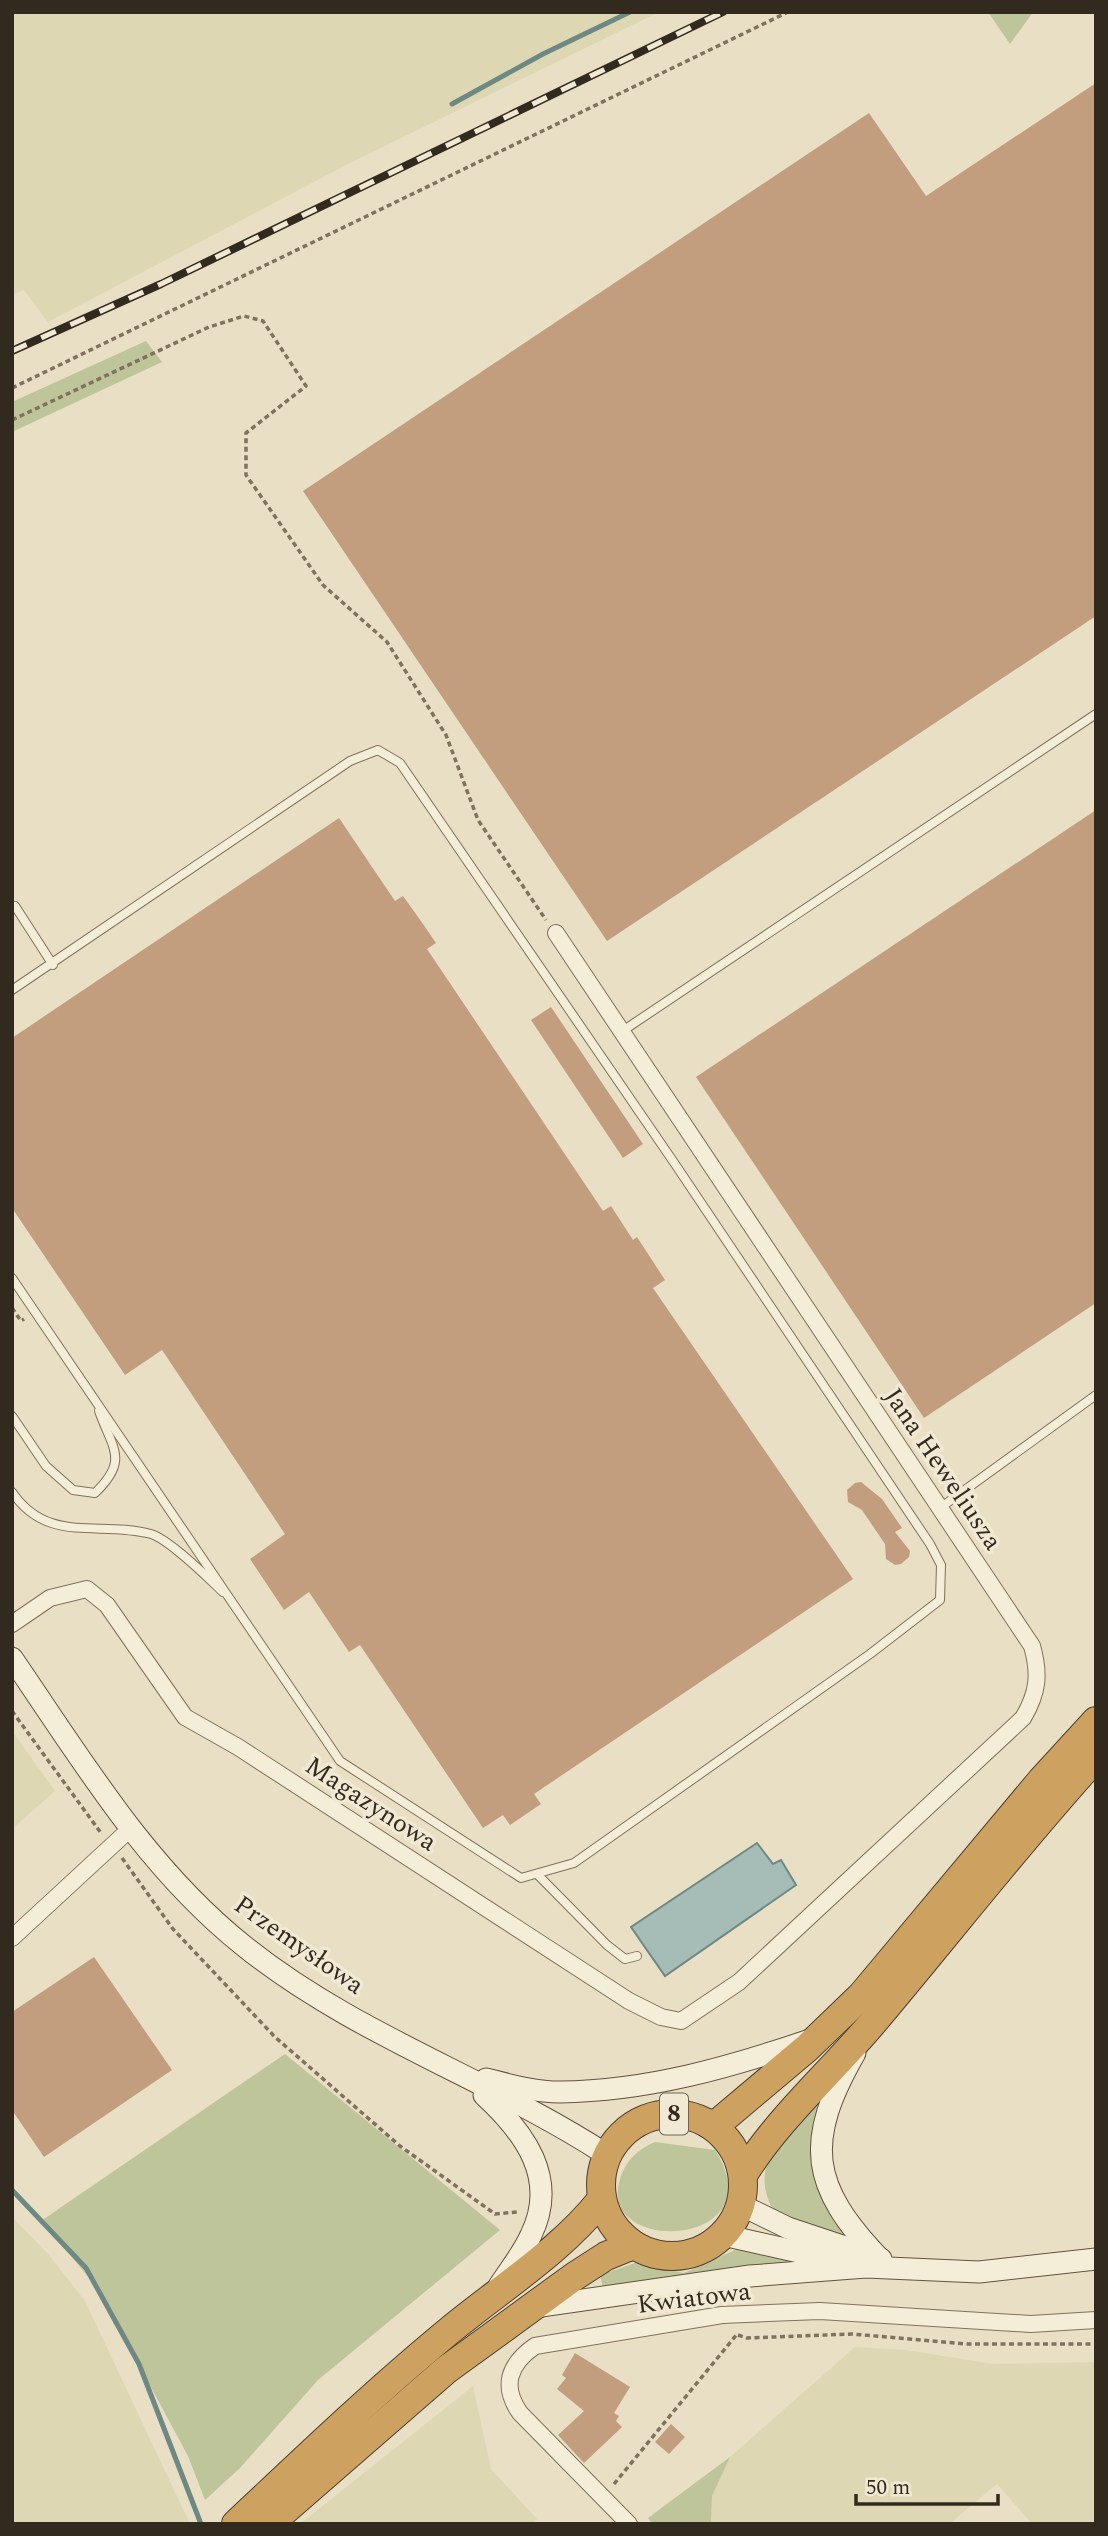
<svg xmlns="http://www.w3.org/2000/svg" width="1108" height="2536" font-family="Spectral,serif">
<rect width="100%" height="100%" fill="#e8dfc5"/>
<g fill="#ddd8b3">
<polygon points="12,12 659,12 348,164 48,322 24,290 12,295"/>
<polygon points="12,1731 55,1791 12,1829"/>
<polygon points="14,2219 49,2255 85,2301 190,2524 12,2524"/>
<polygon points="855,2347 906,2350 993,2364 1096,2362 1096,2524 1032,2524 997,2484 949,2524 711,2524 712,2496 730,2457"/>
<polygon points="473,2386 491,2469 537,2519 532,2524 300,2524"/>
</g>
<g fill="#bec59a">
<polygon points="988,12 1033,12 1010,44"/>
<polygon points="146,341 162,362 12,432 12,402"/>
<polygon points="285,2054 500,2230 318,2380 240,2468 205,2500 188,2456 97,2287 41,2221"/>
<path d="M818,2105c-14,54 -4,100 36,140l-2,1 -79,-36c-26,-50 13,-73 45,-105z"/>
<path d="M655,2142l60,8c63,98 -120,107 -95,29 6,-19 17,-29 35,-37z"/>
<polygon points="739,2248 813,2265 603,2288 600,2275 641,2261 655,2267 684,2273"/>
<polygon points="730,2457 712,2496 711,2524 652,2524 648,2518"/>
</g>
<polygon fill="#a6bcb6" stroke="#6e8983" stroke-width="2" points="757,1843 773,1864 781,1860 796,1885 665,1976 631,1927"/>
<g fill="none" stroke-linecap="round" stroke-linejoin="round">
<g stroke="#6e8983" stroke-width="5">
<polyline points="452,104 543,54 630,12"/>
<polyline points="12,2190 86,2268 139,2364 201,2524"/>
</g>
</g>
<g fill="#c29e7f">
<polygon points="1096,83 1096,616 607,941 303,491 869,113 926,196"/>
<polygon points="1096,810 1096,1303 924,1418 696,1077"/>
<polygon points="339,818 395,901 403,896 423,924 436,943 427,949 603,1211 611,1206 633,1240 637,1237 665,1280 653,1288 853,1579 534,1794 541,1804 510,1825 503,1815 483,1828 360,1645 349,1652 309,1592 284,1610 250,1559 285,1534 162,1350 125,1375 12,1208 12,1038"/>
<polygon points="551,1007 643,1144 623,1158 531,1020"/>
<polygon points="861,1482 882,1499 902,1528 895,1532 910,1551 909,1557 901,1564 895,1565 886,1559 885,1544 862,1510 848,1502 847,1490 855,1483"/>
<polygon points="94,1957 172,2070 44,2157 12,2110 12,2012"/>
<polygon points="575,2353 630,2387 614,2413 619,2416 616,2421 622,2427 584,2463 558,2435 584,2411 557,2389 566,2378 562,2375"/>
<polygon points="671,2424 685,2437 669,2454 655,2442"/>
</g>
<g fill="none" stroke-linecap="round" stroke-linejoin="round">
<defs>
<g id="lane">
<polyline points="12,908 15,906 53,965"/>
<polyline points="12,990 350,761 378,750 400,763 675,1164 930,1544 941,1565 940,1600 870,1654 574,1863 521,1878 340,1761 12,1278"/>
<polyline points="621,1032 1096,714"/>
<path d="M12,1416l34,50 27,24 22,3c34,-33 18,-43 4,-82"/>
<path d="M12,1492c36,53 87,28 139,42 18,5 57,44 72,58"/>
<polyline points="940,1508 1096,1395"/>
<polyline points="537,1874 607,1945 625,1959 637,1956"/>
</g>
<g id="street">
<path d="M12,1624l38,-26 37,-9 20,16 78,112 53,30 391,254 32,16 20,4 58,-39 284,-264c15,-25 17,-44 9,-72l-476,-713"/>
<polyline points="12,1938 130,1829"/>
<path d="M629,2524l-109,-111c-19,-27 -11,-49 15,-67l187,-31 98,-4 211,13 65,-4"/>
</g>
<g id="secondary">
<path d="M12,1658c70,102 134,210 232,288 109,88 246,133 363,209"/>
<path d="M855,2053c-51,89 -45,133 25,206"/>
<path d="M486,2079c24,6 49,13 74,13 88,-1 171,-25 253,-53"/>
<path d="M484,2095c40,37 75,83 47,140 -8,18 -21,34 -32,51"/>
<polyline points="741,2205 788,2228 881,2259"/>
<polyline points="723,2235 848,2263"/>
<polyline points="534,2307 750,2276 866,2267 979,2272 1096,2259"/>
</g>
<g id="highway">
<circle cx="672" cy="2185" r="71"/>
<polyline points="709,2124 718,2123 807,2048 862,1995 1041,1781 1096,1721"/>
<path d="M743,2175c34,-55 85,-100 127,-149 76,-90 147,-182 226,-269"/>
<path d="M236,2524c70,-66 139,-132 213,-193 52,-43 111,-79 153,-132"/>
<polyline points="269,2524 446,2370 575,2276 606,2256 633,2245"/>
</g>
</defs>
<use href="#lane" stroke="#81725d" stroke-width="10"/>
<use href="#street" stroke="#81725d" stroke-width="18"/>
<use href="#secondary" stroke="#635340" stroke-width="23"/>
<use href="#highway" stroke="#4f4031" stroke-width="30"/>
<g stroke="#81725d" stroke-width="3.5" stroke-dasharray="5 3.5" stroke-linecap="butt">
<polyline points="12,388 788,12"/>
<polyline points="12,420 209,327 244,316 263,321 306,386 246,433 246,475 323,585 387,642 446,735 478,820 546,920"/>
<polyline points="12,1308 21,1321 24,1319"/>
<polyline points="12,1711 101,1833"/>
<polyline points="122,1858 173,1929 275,2037 400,2146 495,2214 518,2212"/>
<polyline points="738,2335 747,2338 852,2334 966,2344 1096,2344"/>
<polyline points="614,2484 738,2333"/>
</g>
<use href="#lane" stroke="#f4edd7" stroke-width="8"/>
<use href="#street" stroke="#f4edd7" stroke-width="16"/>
<use href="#secondary" stroke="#f4edd7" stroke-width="21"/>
<use href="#highway" stroke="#cda260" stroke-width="28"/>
<defs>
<polyline id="rail" points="12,351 161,284 723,12"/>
</defs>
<use href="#rail" stroke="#332a1f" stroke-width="8"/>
<use href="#rail" stroke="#f1e9d3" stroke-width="5" stroke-dasharray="16" stroke-linecap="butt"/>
</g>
<g text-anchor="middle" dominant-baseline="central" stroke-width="7" stroke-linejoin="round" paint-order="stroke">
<rect fill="#f1e9d3" stroke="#6c6355" stroke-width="2" x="660" y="2093.5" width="28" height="41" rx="5"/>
<g font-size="24" font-weight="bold" fill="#332a1f">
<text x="674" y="2114">8</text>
</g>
<g font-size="26" fill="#332a1f" stroke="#f1e9d3">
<text transform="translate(943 1469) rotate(56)">Jana Heweliusza</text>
<text transform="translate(371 1804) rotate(33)">Magazynowa</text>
<text transform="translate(299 1945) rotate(35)">Przemysłowa</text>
<text transform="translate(694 2298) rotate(-7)">Kwiatowa</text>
</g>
</g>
<rect width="1108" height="2536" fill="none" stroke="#332a1f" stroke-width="28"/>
<path d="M856 2494v10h142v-10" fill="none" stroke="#332a1f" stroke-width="3.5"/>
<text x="866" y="2494" font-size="21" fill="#332a1f" stroke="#f1e9d3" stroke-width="5" paint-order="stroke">50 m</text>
</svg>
